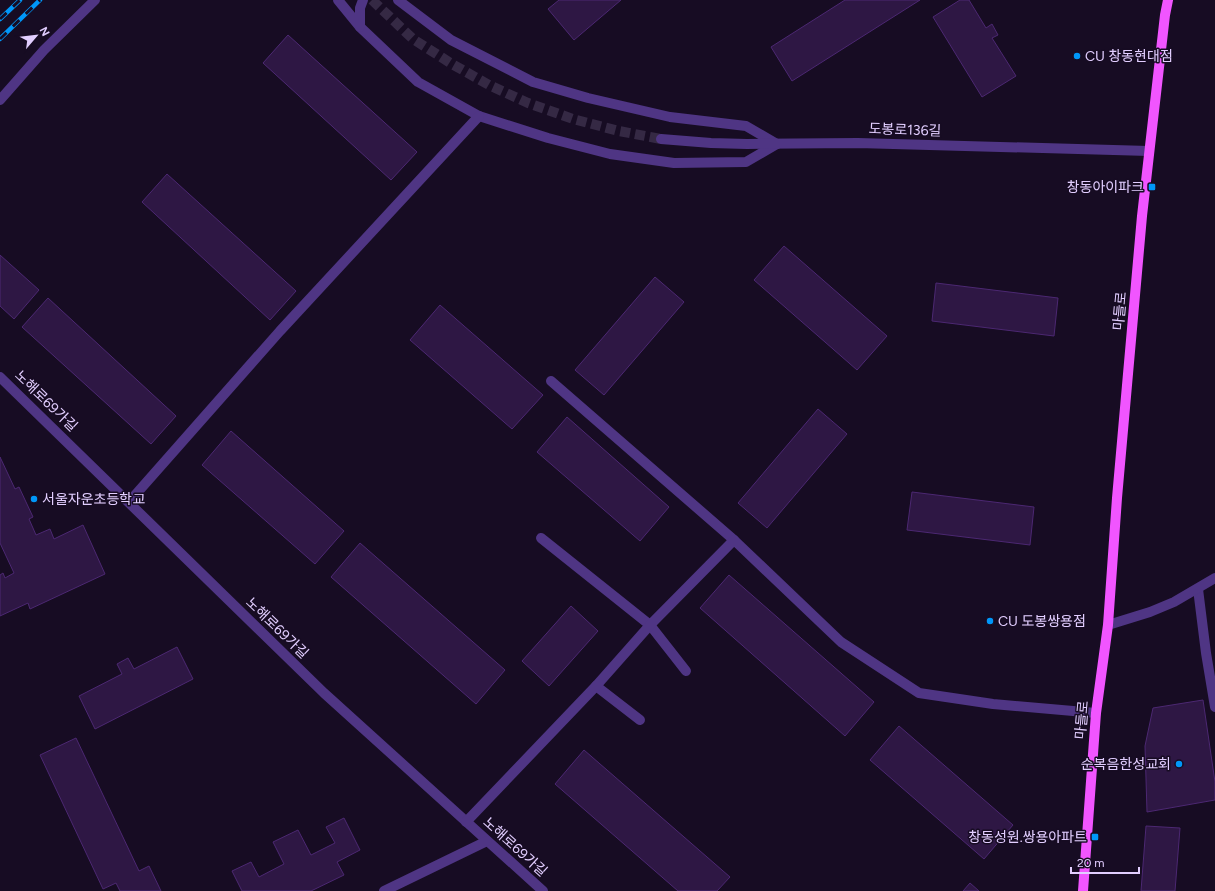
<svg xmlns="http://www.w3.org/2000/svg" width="1215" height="891" font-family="Figtree,'Noto Sans KR',sans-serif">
<rect width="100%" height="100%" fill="#170c23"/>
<g fill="#2e1744" stroke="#4c2872">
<polygon points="559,0 621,0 574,40 548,9"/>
<polygon points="845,0 920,0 792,81 771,47"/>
<polygon points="960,0 969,0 986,28 992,24 998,35 992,38 1016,76 982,97 933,17"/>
<polygon points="288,35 417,152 391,180 263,63"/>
<polygon points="167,174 296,291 270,320 142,202"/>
<polygon points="784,246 887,336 857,370 754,280"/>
<polygon points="0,255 39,290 14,319 0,306"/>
<polygon points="655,277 684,302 604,395 575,370"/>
<polygon points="936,283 1058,298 1054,336 932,321"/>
<polygon points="48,298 176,416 151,444 22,327"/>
<polygon points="440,305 543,395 512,429 410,340"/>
<polygon points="818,409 847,434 767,528 738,503"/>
<polygon points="567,417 669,507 640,541 537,452"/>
<polygon points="231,431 344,531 315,564 202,465"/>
<polygon points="0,457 15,489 19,487 33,517 29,519 36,535 50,529 54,539 83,525 105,574 30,609 28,603 0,616 0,575 3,573 5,578 14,573 0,543"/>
<polygon points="912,492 1034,507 1030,545 907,530"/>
<polygon points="360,543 505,670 476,704 331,577"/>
<polygon points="729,575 874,702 845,736 700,608"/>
<polygon points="571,606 598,631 549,686 522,661"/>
<polygon points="177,647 193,679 95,729 79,696 122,674 117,664 128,658 134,669"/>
<polygon points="1203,700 1215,782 1215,800 1147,812 1145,746 1153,708"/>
<polygon points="899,726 1013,825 984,859 870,760"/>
<polygon points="76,738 139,871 149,866 161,891 120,891 116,883 103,889 40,755"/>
<polygon points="584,750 730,877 717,891 678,891 555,784"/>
<polygon points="344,818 360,850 337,862 344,875 311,891 242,891 232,871 251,862 259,877 284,864 273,842 298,830 311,855 335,843 326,827"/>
<polygon points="1146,826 1180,828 1175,891 1141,891"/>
<polygon points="970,883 979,891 963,891"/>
</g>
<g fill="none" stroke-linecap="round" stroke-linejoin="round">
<polyline stroke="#352944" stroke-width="10" stroke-dasharray="10 5" stroke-linecap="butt" points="372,0 413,39 452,64 489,85 528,103 573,119 619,131 661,139"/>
<g stroke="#4f3584" stroke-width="10">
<polyline points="338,0 360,27 418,82 479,116 548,138 610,154 674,163 746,162 777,144"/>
<polyline points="398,0 451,40 533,82 588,98 670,117 746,126 777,144"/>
<polyline points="360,27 360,8 363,0"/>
<polyline points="0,100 44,50 95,0"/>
<polyline points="661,139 711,143 747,144 858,143 1149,151"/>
<polyline points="0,377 324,693 543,891"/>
<polyline points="551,381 734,540"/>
<polyline points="129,502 280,331 479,116"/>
<polyline points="541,538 650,625 686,671"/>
<polyline points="1198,589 1206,653 1215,707"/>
<polyline points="1108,625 1150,612 1174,602 1215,578"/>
<polyline points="596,686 640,720"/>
<polyline points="466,822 596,686 650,625 734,540 841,642 919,693 993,704 1096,713"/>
<polyline points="384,891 487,841"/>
</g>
<polyline stroke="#f155ff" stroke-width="10" points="1083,891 1096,713 1108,625 1117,498 1142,216 1165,15 1168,0"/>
<defs>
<g id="rail">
<polyline points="0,19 20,0"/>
<polyline points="0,39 40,0"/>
</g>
</defs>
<use href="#rail" stroke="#0097f9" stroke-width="4.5"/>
<use href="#rail" stroke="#170c23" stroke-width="3" stroke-dasharray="9" stroke-linecap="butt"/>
</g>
<g fill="#0097f9" stroke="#170c23" stroke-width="1.5">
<circle cx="1077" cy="56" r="4"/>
<rect x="1148" y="183" width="8" height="8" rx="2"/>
<circle cx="34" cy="499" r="4"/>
<circle cx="990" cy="621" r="4"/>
<circle cx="1179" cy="764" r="4"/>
<rect x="1091" y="833" width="8" height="8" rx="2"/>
</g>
<g text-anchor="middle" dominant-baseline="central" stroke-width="3" stroke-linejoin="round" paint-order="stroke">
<g font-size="14" fill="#e2ceff" stroke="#170c23" text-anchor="start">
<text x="1085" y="56">CU 창동현대점</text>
<text x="1144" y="187" text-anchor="end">창동아이파크</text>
<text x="42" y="499">서울자운초등학교</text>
<text x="998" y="621">CU 도봉쌍용점</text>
<text x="1171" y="764" text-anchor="end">순복음한성교회</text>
<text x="1087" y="837" text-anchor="end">창동성원.쌍용아파트</text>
</g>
<g font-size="14" fill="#e2ceff" stroke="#170c23">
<text transform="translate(905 130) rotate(2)">도봉로136길</text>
<text transform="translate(1120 311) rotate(-85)">마들로</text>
<text transform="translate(46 401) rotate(44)">노해로69가길</text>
<text transform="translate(277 628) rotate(44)">노해로69가길</text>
<text transform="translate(1082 720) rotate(-85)">마들로</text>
<text transform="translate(515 847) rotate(42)">노해로69가길</text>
</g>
</g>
<g transform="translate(36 36) rotate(62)" stroke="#170c23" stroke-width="3" paint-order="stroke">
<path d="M0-3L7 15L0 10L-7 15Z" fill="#e2ceff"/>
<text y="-6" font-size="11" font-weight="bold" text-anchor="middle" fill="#e2ceff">N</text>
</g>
<path d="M1071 867v6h68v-6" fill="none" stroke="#e2ceff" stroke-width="2"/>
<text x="1077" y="867" font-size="12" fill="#e2ceff" stroke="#170c23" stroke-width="3" paint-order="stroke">20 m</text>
</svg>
